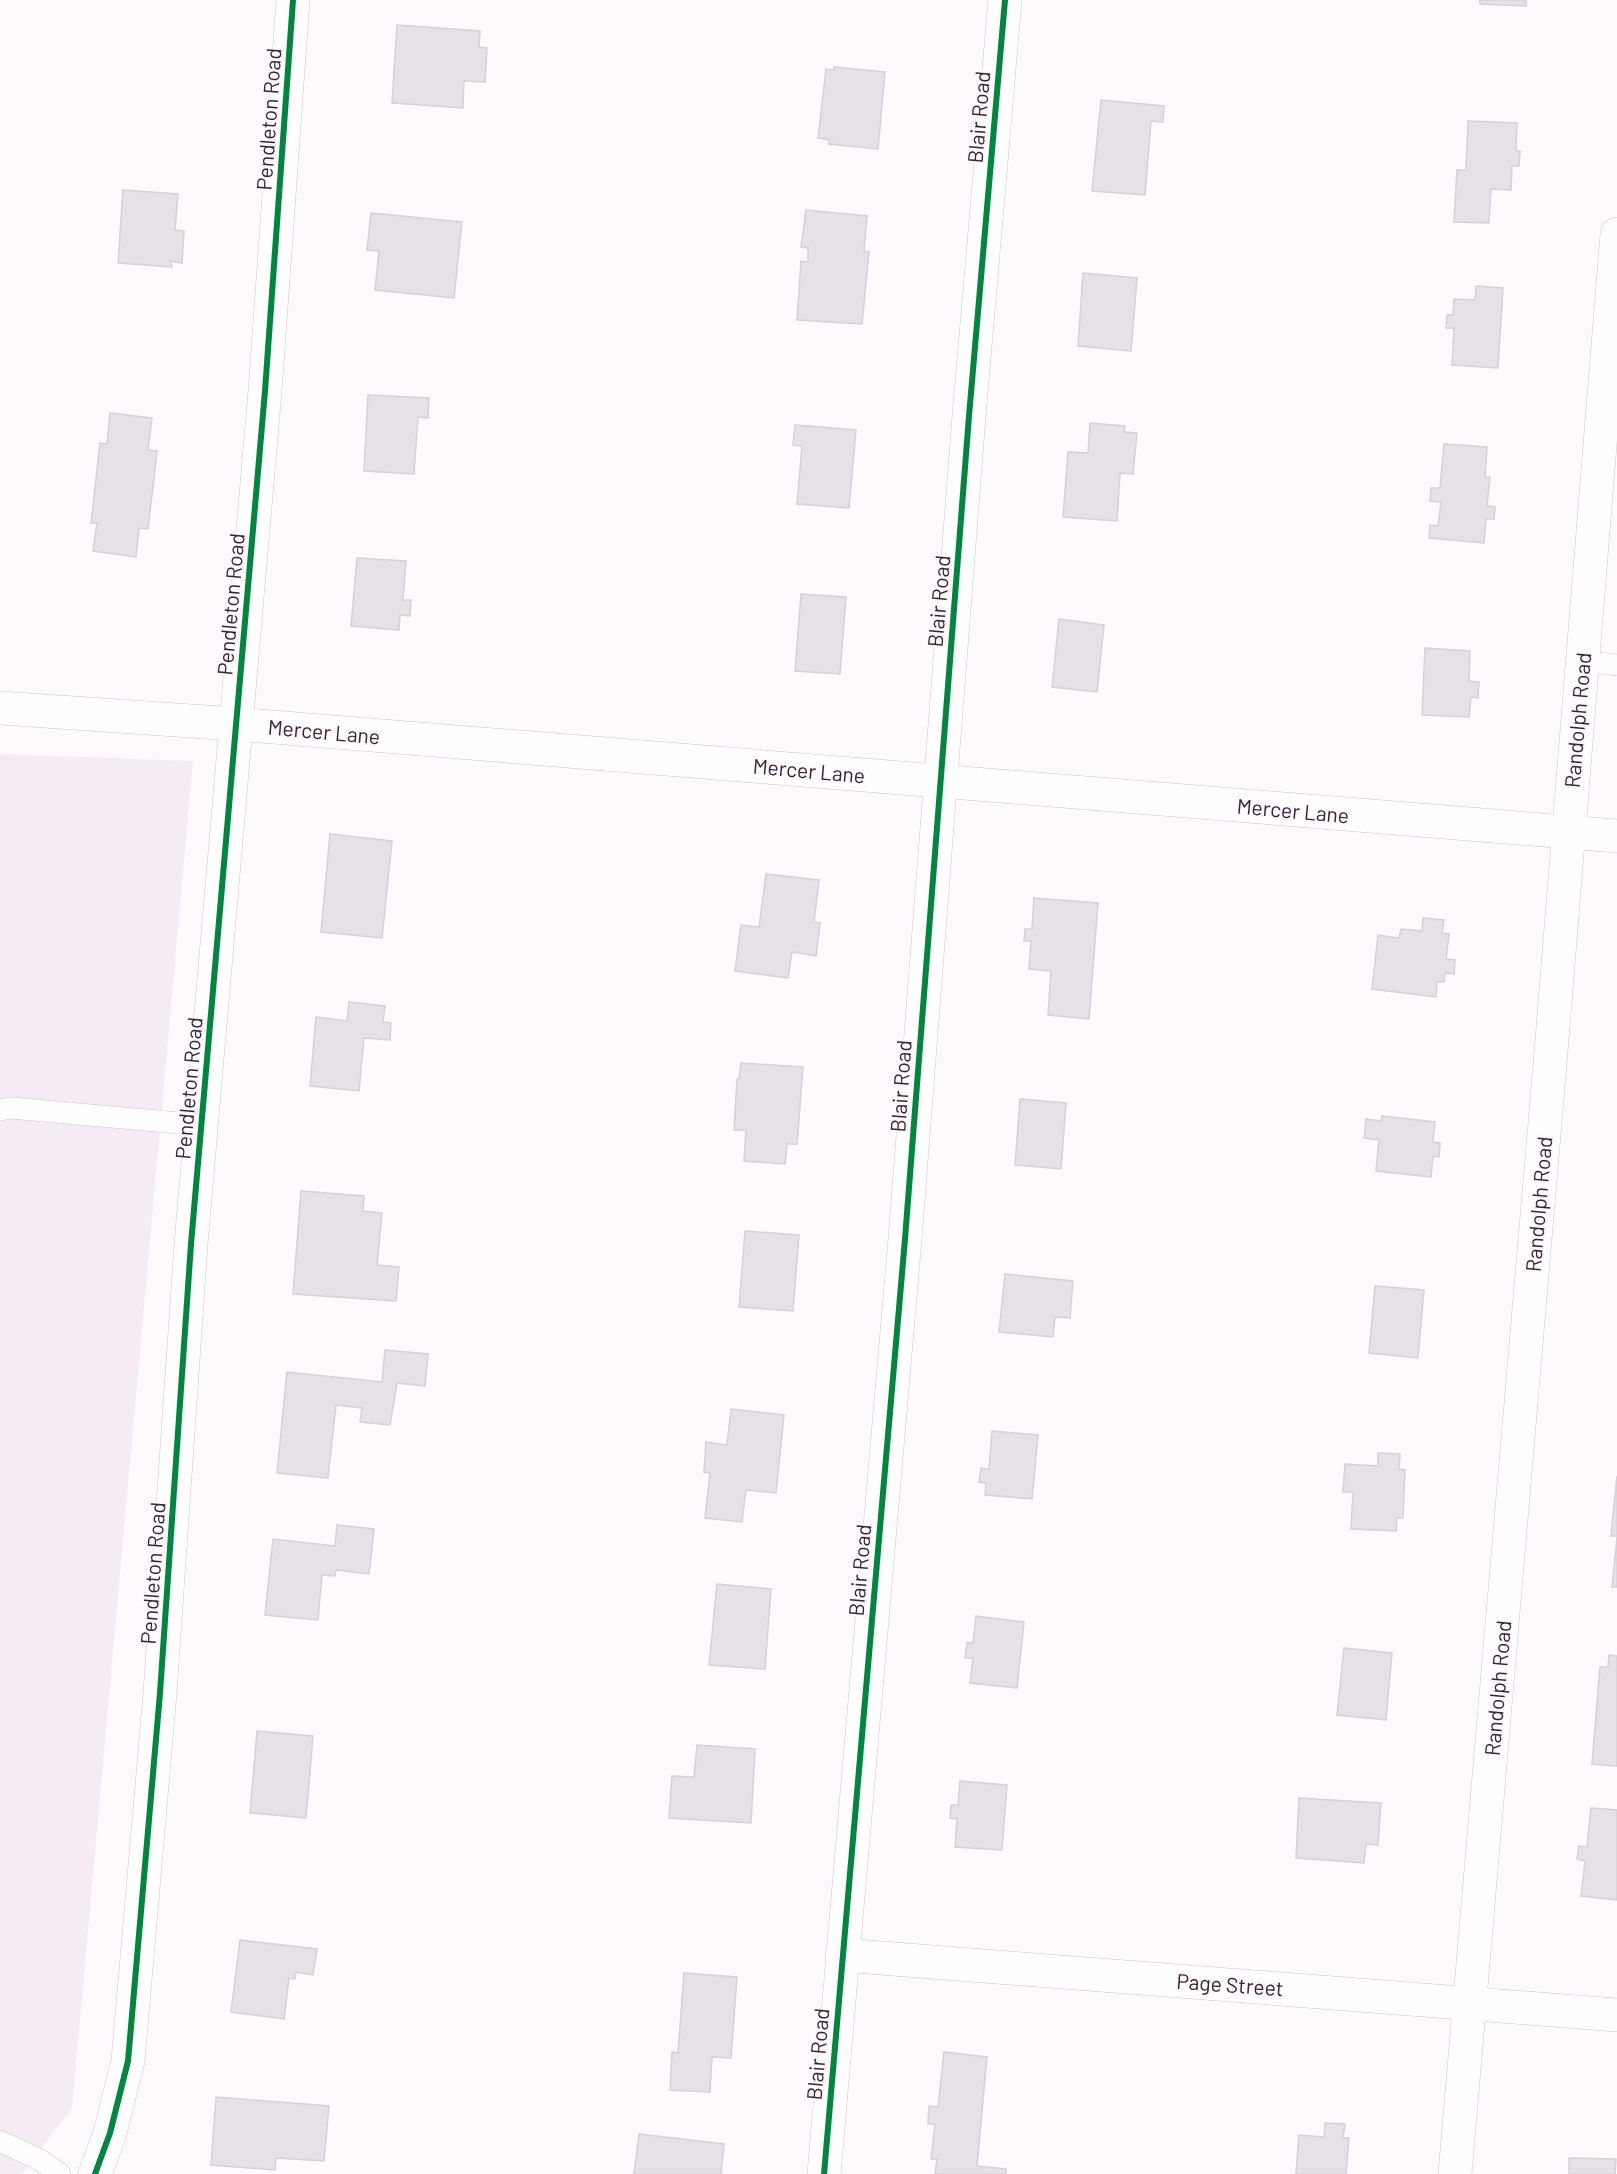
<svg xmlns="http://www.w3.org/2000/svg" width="1617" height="2174" font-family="Barlow,sans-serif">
<rect width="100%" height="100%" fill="#fdf9fd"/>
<polygon fill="#f4ebf4" points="0,754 193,761 72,2108 22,2174 0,2174"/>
<g fill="#e7e0e8" stroke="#d7d0d8" stroke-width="1.5">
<polygon points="1480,0 1526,0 1526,6 1480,4"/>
<polygon points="397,25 480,31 479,47 487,48 485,82 464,81 463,108 392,103"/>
<polygon points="834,67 885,72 878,149 829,144 829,140 818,138 826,69 834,70"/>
<polygon points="1101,100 1164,106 1163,122 1151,121 1145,195 1092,191"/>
<polygon points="1468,121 1517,123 1516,150 1520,151 1519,166 1512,166 1511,190 1491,189 1489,223 1454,222 1457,170 1466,170"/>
<polygon points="123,190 178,194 175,230 184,231 182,263 170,261 172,267 118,263"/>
<polygon points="806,210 867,216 864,251 869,252 862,324 797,320 801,261 808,262 808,248 801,247"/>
<polygon points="371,213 462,222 454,298 375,290 379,251 367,250"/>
<polygon points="1083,273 1137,278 1131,351 1078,346"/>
<polygon points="1476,286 1503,288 1498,368 1452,365 1454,328 1446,328 1447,315 1453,315 1454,299 1475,300"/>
<polygon points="368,395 429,398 428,418 418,417 414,474 364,471"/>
<polygon points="110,413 152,418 148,450 157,451 148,529 139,528 136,557 93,551 97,523 91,523 100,443 107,444"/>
<polygon points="1090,423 1125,426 1124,432 1137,433 1133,474 1120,473 1117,521 1063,517 1068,452 1088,453"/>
<polygon points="795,425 856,430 849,508 797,504 802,446 793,445"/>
<polygon points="1444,444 1487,447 1485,477 1490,477 1487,506 1495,507 1494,519 1486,519 1484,543 1429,538 1430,525 1438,526 1441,502 1430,501 1431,488 1440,488"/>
<polygon points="357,558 406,561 403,600 411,600 410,616 400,615 399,630 351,626"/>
<polygon points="801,594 846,597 840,674 795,671"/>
<polygon points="1059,619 1104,625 1097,692 1052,687"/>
<polygon points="1425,648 1470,651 1469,681 1479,682 1478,698 1471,697 1469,717 1422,715"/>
<polygon points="330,834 392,841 382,938 321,932"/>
<polygon points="766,874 819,880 814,922 820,923 816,956 792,952 788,978 735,971 741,925 759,927"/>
<polygon points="1034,898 1098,903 1089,1019 1048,1015 1051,971 1029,969 1031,941 1024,941 1025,929 1032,929"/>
<polygon points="1423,918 1444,920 1442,933 1449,934 1446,959 1455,960 1454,974 1445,973 1444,982 1437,982 1436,997 1372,989 1378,935 1399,938 1401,929 1422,931"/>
<polygon points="349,1002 385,1006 383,1022 391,1023 390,1040 364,1038 359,1091 310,1086 316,1017 347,1021"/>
<polygon points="741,1063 803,1067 797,1144 787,1144 785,1164 744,1161 746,1130 734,1130 737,1079 739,1079"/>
<polygon points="1020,1099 1066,1103 1061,1169 1015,1165"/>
<polygon points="1382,1116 1435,1122 1433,1142 1440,1143 1439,1157 1433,1156 1431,1177 1376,1171 1379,1140 1364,1138 1366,1119 1381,1121"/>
<polygon points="301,1191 364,1196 363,1211 382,1213 377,1265 399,1267 396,1301 293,1294"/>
<polygon points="745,1231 799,1235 793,1311 739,1307"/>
<polygon points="1005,1274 1073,1281 1070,1318 1055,1317 1053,1337 999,1332"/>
<polygon points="1375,1286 1424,1290 1418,1358 1369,1353"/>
<polygon points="385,1350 428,1354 425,1386 397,1383 390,1425 360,1422 362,1408 336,1405 328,1478 277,1473 287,1372 382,1382"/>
<polygon points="731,1409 784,1415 776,1493 746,1490 742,1522 705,1518 710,1473 704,1472 706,1442 727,1445"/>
<polygon points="992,1431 1038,1435 1032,1499 985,1495 986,1483 979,1482 981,1468 989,1469"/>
<polygon points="1378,1453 1400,1454 1399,1469 1405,1470 1403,1518 1397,1518 1396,1531 1351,1529 1353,1492 1343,1492 1345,1464 1378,1466"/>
<polygon points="1617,1476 1617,1536 1611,1536"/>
<polygon points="337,1525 374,1529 369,1574 336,1570 335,1576 322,1575 318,1620 265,1615 273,1539 335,1546"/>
<polygon points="1617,1537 1617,1587 1612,1587"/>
<polygon points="717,1584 771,1589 765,1669 709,1665"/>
<polygon points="976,1616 1024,1622 1017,1688 970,1683 973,1658 965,1658 967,1642 973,1643"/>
<polygon points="1344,1648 1392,1653 1386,1720 1337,1715"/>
<polygon points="1609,1655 1617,1656 1617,1766 1592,1764 1600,1667 1608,1667"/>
<polygon points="257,1731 313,1736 306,1818 250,1813"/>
<polygon points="697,1745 755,1749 751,1823 669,1818 672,1776 694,1777"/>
<polygon points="960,1781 1007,1785 1002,1850 955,1847 957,1819 950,1818 951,1805 958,1805"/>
<polygon points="1299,1798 1381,1803 1378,1845 1366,1844 1364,1863 1296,1858"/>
<polygon points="1591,1808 1617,1810 1617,1900 1581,1896 1585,1861 1577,1859 1579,1846 1587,1847"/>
<polygon points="240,1940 317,1949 313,1975 296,1972 295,1979 289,1978 284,2019 231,2012"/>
<polygon points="684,1973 737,1977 731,2058 712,2057 710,2092 670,2090 672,2052 678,2053"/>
<polygon points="944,2052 987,2057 977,2166 1006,2169 1006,2174 935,2174 937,2159 931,2159 935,2124 928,2124 929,2106 938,2107"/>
<polygon points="216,2097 329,2106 324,2161 276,2158 275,2170 211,2165"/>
<polygon points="1325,2123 1345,2124 1343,2138 1349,2138 1346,2174 1296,2174 1299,2135 1324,2137"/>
<polygon points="639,2134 724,2144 721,2174 634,2174"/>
<polygon points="1569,2158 1616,2159 1615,2174 1569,2174"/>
</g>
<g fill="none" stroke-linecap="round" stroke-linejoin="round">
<defs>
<g id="lane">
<polyline points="1582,661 1617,665"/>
<polyline points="0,1110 11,1108 202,1125"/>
<polyline points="0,2141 42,2161 60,2174"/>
</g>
<g id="street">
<polyline points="0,708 235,724 1617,836"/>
<polyline points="842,1955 1617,2015"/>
<polyline points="95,2174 110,2133 128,2061 160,1693 191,1244 265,391 293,0"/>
<polyline points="824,2174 905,1239 969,416 1005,0"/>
<polyline points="1455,2174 1551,1052 1617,234"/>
</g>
</defs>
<use href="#lane" stroke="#cec8ce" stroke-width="22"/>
<use href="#street" stroke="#cec8ce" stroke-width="34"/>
<use href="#lane" stroke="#fffeff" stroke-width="21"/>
<use href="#street" stroke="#fffeff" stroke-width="33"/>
<defs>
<g id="cycleway">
<polyline points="95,2174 110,2133 128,2061 160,1693 191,1244 265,391 293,0"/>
<polyline points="824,2174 905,1239 969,416 1005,0"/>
</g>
</defs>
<use href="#cycleway" stroke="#fef8fe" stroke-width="10"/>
<use href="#cycleway" stroke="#00873e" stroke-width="6"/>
</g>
<g text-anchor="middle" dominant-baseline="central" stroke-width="4.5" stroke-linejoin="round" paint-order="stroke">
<g font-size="21" fill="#312732" stroke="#fef8fe">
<text transform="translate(978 117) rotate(-85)">Blair Road</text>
<text transform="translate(268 119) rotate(-86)">Pendleton Road</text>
<text transform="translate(938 601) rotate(-85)">Blair Road</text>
<text transform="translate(230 604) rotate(-85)">Pendleton Road</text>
<text transform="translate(1577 720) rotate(-85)">Randolph Road</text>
<text transform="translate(324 731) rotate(5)">Mercer Lane</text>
<text transform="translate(809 770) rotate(5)">Mercer Lane</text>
<text transform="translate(1293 810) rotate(5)">Mercer Lane</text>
<text transform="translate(900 1086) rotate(-86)">Blair Road</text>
<text transform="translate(188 1088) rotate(-85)">Pendleton Road</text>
<text transform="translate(1538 1204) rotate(-85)">Randolph Road</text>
<text transform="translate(859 1570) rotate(-85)">Blair Road</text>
<text transform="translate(152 1573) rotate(-86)">Pendleton Road</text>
<text transform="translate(1497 1688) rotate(-85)">Randolph Road</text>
<text transform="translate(1230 1984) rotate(4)">Page Street</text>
<text transform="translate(817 2054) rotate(-85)">Blair Road</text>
</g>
</g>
</svg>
